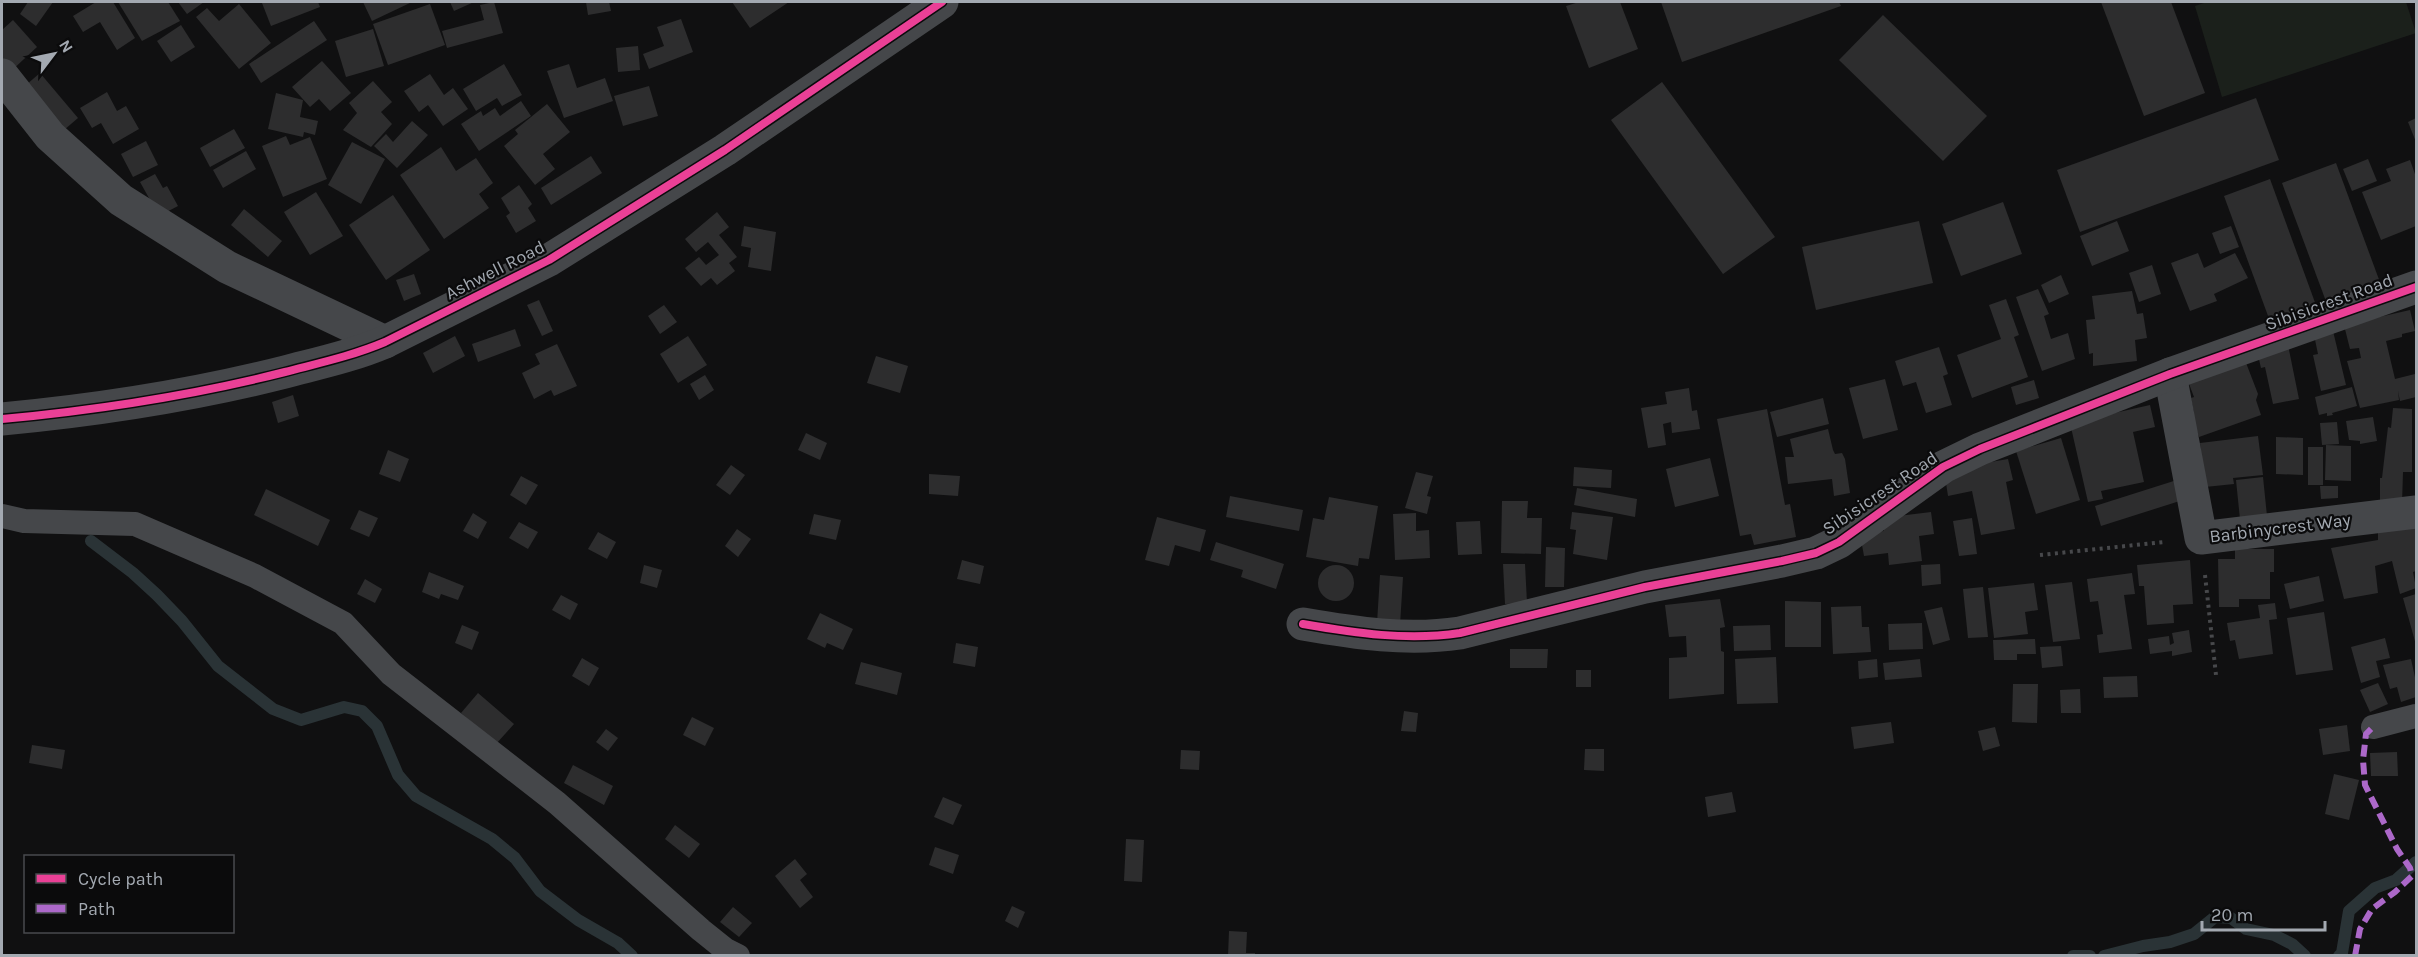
<svg xmlns="http://www.w3.org/2000/svg" width="2418" height="957" font-family="Karla,sans-serif">
<rect width="100%" height="100%" fill="#101011"/>
<polygon fill="#1b201b" points="2207,2 2406,2 2416,33 2222,97 2195,6"/>
<g fill="none" stroke-linecap="round" stroke-linejoin="round">
<g stroke="#2a3336" stroke-width="12">
<polyline points="91,541 133,573 157,595 182,621 218,666 273,709 301,720 344,707 362,711 377,726 398,775 416,796 492,839 515,858 540,891 578,920 618,943 632,956"/>
<polyline points="2073,956 2090,956"/>
<polyline points="2104,956 2143,946 2170,942 2194,934 2215,917 2231,918 2246,929 2274,935 2292,944 2305,956"/>
<polyline points="2339,956 2342,953 2349,911 2375,888 2396,880 2416,862"/>
</g>
</g>
<g fill="#2d2d2e">
<polygon points="28,2 53,2 36,26 20,14"/>
<polygon points="96,2 113,2 135,38 117,50 100,22 83,32 73,16"/>
<polygon points="118,2 168,2 180,21 142,41"/>
<polygon points="178,2 204,2 187,14"/>
<polygon points="266,2 318,2 320,7 271,26 262,3"/>
<polygon points="363,2 412,2 372,21"/>
<polygon points="450,2 474,2 454,11"/>
<polygon points="494,2 503,33 447,48 442,31 484,20 480,5"/>
<polygon points="586,2 609,2 611,11 588,15"/>
<polygon points="732,2 789,2 750,28"/>
<polygon points="1579,2 1620,2 1638,49 1589,68 1566,6"/>
<polygon points="1661,2 1839,2 1841,6 1682,62"/>
<polygon points="2101,2 2171,2 2205,93 2144,116"/>
<polygon points="239,4 271,43 239,69 196,17 207,8 219,21"/>
<polygon points="430,4 445,45 388,65 373,24"/>
<polygon points="1883,15 1987,116 1943,161 1839,60"/>
<polygon points="681,19 693,52 649,69 643,54 664,46 657,27"/>
<polygon points="13,20 37,47 10,72 2,63 2,30"/>
<polygon points="314,21 327,40 261,83 249,64"/>
<polygon points="181,25 195,47 171,62 157,41"/>
<polygon points="373,29 384,66 346,77 335,41"/>
<polygon points="638,46 640,70 618,72 616,48"/>
<polygon points="322,61 351,93 330,111 319,99 310,107 292,87"/>
<polygon points="504,64 522,95 502,106 497,98 476,111 463,89"/>
<polygon points="569,64 577,88 605,78 613,101 564,118 547,71"/>
<polygon points="40,73 78,118 64,130 26,85"/>
<polygon points="430,74 444,95 453,88 468,109 443,126 428,105 419,112 404,91"/>
<polygon points="373,81 392,102 381,112 392,124 371,147 343,130 357,113 349,103"/>
<polygon points="1662,82 1775,237 1723,274 1611,120"/>
<polygon points="649,86 658,116 623,126 614,96"/>
<polygon points="107,92 117,111 126,106 139,129 113,144 101,123 92,128 80,108"/>
<polygon points="276,93 303,100 300,117 318,121 315,135 304,132 303,137 268,129"/>
<polygon points="2256,98 2279,160 2080,232 2057,170"/>
<polygon points="521,101 531,116 479,151 461,124 481,111 483,116 495,108 500,116"/>
<polygon points="547,104 570,132 543,154 555,169 535,185 504,146 518,134 515,130"/>
<polygon points="2416,118 2416,142 2408,122"/>
<polygon points="412,121 428,135 397,168 374,146 386,134 393,142"/>
<polygon points="234,129 245,148 210,167 200,148"/>
<polygon points="286,136 290,145 310,137 327,179 283,197 262,146"/>
<polygon points="146,141 158,165 133,177 121,154"/>
<polygon points="352,142 385,159 361,204 328,185"/>
<polygon points="441,147 456,171 476,158 493,183 479,194 489,208 444,239 400,175"/>
<polygon points="246,151 256,169 223,188 213,170"/>
<polygon points="591,156 602,173 551,205 541,188"/>
<polygon points="2368,159 2377,181 2352,191 2343,169"/>
<polygon points="2410,160 2416,177 2416,226 2381,240 2362,192 2391,181 2386,169"/>
<polygon points="2336,163 2381,285 2327,304 2282,183"/>
<polygon points="155,174 163,188 167,186 178,206 159,216 140,182"/>
<polygon points="2270,179 2317,308 2271,324 2224,196"/>
<polygon points="519,185 532,204 528,208 536,221 516,233 506,216 510,213 501,198"/>
<polygon points="316,192 343,236 310,255 284,212"/>
<polygon points="393,195 430,250 386,280 349,225"/>
<polygon points="2003,202 2022,254 1961,276 1942,224"/>
<polygon points="244,209 282,241 268,257 231,225"/>
<polygon points="717,212 729,227 719,235 737,257 729,263 735,271 717,285 711,278 701,286 685,268 699,257 706,265 719,255 708,242 696,252 685,239"/>
<polygon points="1919,221 1933,283 1816,310 1802,247"/>
<polygon points="2117,221 2129,251 2092,266 2080,236"/>
<polygon points="744,226 776,232 771,271 748,267 751,248 741,246"/>
<polygon points="2231,226 2239,247 2220,254 2212,233"/>
<polygon points="2198,253 2204,268 2235,253 2248,278 2214,294 2217,301 2190,311 2171,263"/>
<polygon points="2152,265 2161,294 2139,302 2129,273"/>
<polygon points="414,274 421,294 404,301 396,280"/>
<polygon points="2061,275 2069,294 2049,303 2041,285"/>
<polygon points="2038,289 2049,314 2044,316 2051,339 2068,333 2075,359 2042,371 2016,297"/>
<polygon points="2132,291 2137,314 2143,313 2147,338 2135,340 2137,361 2093,366 2093,353 2089,354 2086,320 2095,319 2092,296"/>
<polygon points="2006,299 2019,335 2014,337 2028,377 1972,398 1957,355 2001,339 1989,305"/>
<polygon points="539,300 553,331 542,336 527,305"/>
<polygon points="664,305 677,322 660,334 648,316"/>
<polygon points="2410,310 2415,331 2402,334 2402,337 2386,341 2395,379 2415,374 2416,397 2400,401 2398,391 2399,400 2360,408 2347,361 2361,358 2359,348 2350,349 2344,325"/>
<polygon points="515,329 521,346 478,362 472,344"/>
<polygon points="2333,331 2346,385 2321,391 2313,355 2318,354 2314,335"/>
<polygon points="455,336 465,356 433,373 423,353"/>
<polygon points="688,336 707,365 678,383 660,354"/>
<polygon points="557,344 577,386 554,396 551,390 534,399 522,373 540,364 535,354"/>
<polygon points="2288,345 2299,399 2273,404 2265,367 2261,368 2257,351"/>
<polygon points="1939,347 1948,374 1943,376 1952,405 1926,413 1916,382 1903,386 1895,361"/>
<polygon points="2243,355 2258,394 2256,400 2261,415 2199,437 2190,413 2194,413 2191,398 2194,397 2186,376"/>
<polygon points="876,356 908,366 900,393 867,383"/>
<polygon points="705,375 714,390 699,400 690,384"/>
<polygon points="1885,379 1898,430 1863,439 1849,388"/>
<polygon points="2034,380 2039,398 2016,405 2011,387"/>
<polygon points="2352,387 2357,406 2332,413 2333,415 2327,416 2327,413 2319,415 2315,397"/>
<polygon points="1689,388 1692,411 1697,410 1700,429 1672,433 1671,422 1663,424 1666,445 1648,448 1641,408 1667,404 1665,392"/>
<polygon points="293,395 299,416 278,423 272,402"/>
<polygon points="1823,398 1829,424 1777,437 1770,412"/>
<polygon points="2150,405 2155,427 2133,432 2144,482 2101,491 2103,499 2088,502 2070,423"/>
<polygon points="2393,408 2412,409 2412,472 2403,472 2402,504 2380,504 2380,478 2382,478 2388,427 2391,428"/>
<polygon points="1767,409 1785,505 1790,504 1796,537 1754,545 1751,534 1740,536 1717,419"/>
<polygon points="2373,417 2377,441 2360,444 2360,441 2349,440 2346,421"/>
<polygon points="2337,422 2339,444 2322,445 2320,423"/>
<polygon points="1828,429 1833,450 1835,454 1842,453 1845,459 1850,493 1834,496 1832,479 1788,484 1785,457 1794,457 1790,439"/>
<polygon points="806,433 827,443 820,460 798,450"/>
<polygon points="2258,436 2263,475 2233,478 2234,484 2205,487 2200,443"/>
<polygon points="2276,437 2303,438 2303,475 2276,474"/>
<polygon points="2061,438 2080,500 2036,514 2016,451"/>
<polygon points="2326,445 2351,446 2351,481 2325,480"/>
<rect x="2308" y="447" width="15" height="38"/>
<polygon points="388,450 409,459 400,482 379,474"/>
<polygon points="1710,458 1719,496 1675,507 1666,469"/>
<polygon points="2008,459 2013,480 2006,482 2015,529 1981,535 1972,491 1948,496 1944,470"/>
<polygon points="731,465 745,475 730,495 716,485"/>
<polygon points="1574,467 1612,470 1611,488 1573,486"/>
<polygon points="1416,472 1433,476 1427,496 1431,497 1427,514 1405,508"/>
<polygon points="929,474 960,476 958,496 929,494"/>
<polygon points="521,476 538,485 526,505 510,495"/>
<polygon points="2263,477 2267,516 2240,519 2236,480"/>
<polygon points="2180,479 2186,499 2101,526 2095,506"/>
<polygon points="2320,486 2338,486 2338,498 2321,499"/>
<polygon points="1577,488 1637,499 1635,517 1574,505"/>
<polygon points="266,489 330,520 318,546 254,515"/>
<polygon points="1230,496 1303,510 1299,531 1226,517"/>
<polygon points="1329,497 1378,506 1369,559 1359,558 1358,566 1306,557 1313,518 1324,520"/>
<polygon points="1502,501 1528,501 1527,518 1542,518 1541,554 1501,553"/>
<polygon points="359,510 378,518 369,537 350,529"/>
<polygon points="1572,512 1613,517 1607,560 1573,554 1576,530 1570,529"/>
<polygon points="1931,512 1934,534 1919,536 1922,561 1889,565 1888,553 1864,556 1860,534 1884,531 1882,518"/>
<polygon points="473,513 487,522 478,539 463,531"/>
<polygon points="1416,513 1416,531 1429,530 1430,558 1395,560 1393,514"/>
<polygon points="814,514 841,520 836,540 809,534"/>
<polygon points="1157,517 1206,530 1200,552 1175,545 1169,566 1145,560"/>
<polygon points="1972,518 1977,554 1959,556 1953,521"/>
<polygon points="1480,521 1482,554 1458,555 1456,522"/>
<polygon points="2416,521 2416,571 2413,572 2416,588 2400,594 2392,561 2375,566 2378,593 2344,599 2331,548 2378,540 2378,530"/>
<polygon points="519,522 538,532 528,549 509,538"/>
<polygon points="737,529 751,539 738,557 725,546"/>
<polygon points="598,532 616,542 607,559 588,549"/>
<polygon points="1216,542 1284,564 1276,589 1241,577 1243,570 1210,560"/>
<polygon points="1546,547 1565,548 1564,587 1545,587"/>
<polygon points="2235,549 2274,549 2274,572 2270,572 2270,599 2239,599 2239,607 2219,607 2218,559 2235,559"/>
<polygon points="962,560 984,566 980,584 957,579"/>
<polygon points="2190,560 2193,604 2173,605 2174,623 2147,625 2144,586 2139,586 2137,565"/>
<polygon points="1503,564 1525,564 1527,603 1505,604"/>
<polygon points="1940,564 1941,584 1922,586 1921,565"/>
<polygon points="644,565 662,570 657,588 640,583"/>
<circle cx="1336" cy="583" r="18"/>
<polygon points="429,572 464,586 458,600 441,594 439,599 422,592"/>
<polygon points="2132,573 2135,594 2124,595 2132,649 2099,653 2097,635 2103,634 2098,601 2090,602 2087,579"/>
<polygon points="1380,575 1403,577 1400,625 1377,623"/>
<polygon points="2319,576 2324,601 2290,609 2284,584"/>
<polygon points="365,579 382,589 375,603 357,594"/>
<polygon points="2072,582 2080,639 2053,642 2045,585"/>
<polygon points="2034,583 2038,610 2025,612 2028,634 1994,638 1988,588"/>
<polygon points="1983,587 1988,637 1968,638 1963,589"/>
<polygon points="2416,594 2416,645 2403,598"/>
<polygon points="561,595 578,604 570,620 552,610"/>
<polygon points="1720,599 1725,627 1720,628 1721,651 1724,652 1724,694 1669,699 1669,658 1687,657 1686,636 1669,637 1665,605"/>
<polygon points="1785,601 1821,602 1821,647 1785,647"/>
<polygon points="2275,603 2277,619 2269,620 2273,654 2239,659 2235,640 2230,641 2227,623 2260,618 2258,605"/>
<polygon points="1861,606 1862,627 1869,627 1871,652 1833,654 1831,607"/>
<polygon points="1942,607 1950,640 1933,645 1924,611"/>
<polygon points="2324,612 2333,670 2296,675 2287,618"/>
<polygon points="820,613 853,629 843,650 827,643 825,648 807,639"/>
<polygon points="1922,623 1923,649 1889,650 1888,624"/>
<polygon points="462,625 479,632 472,650 455,643"/>
<polygon points="1770,625 1771,650 1734,651 1733,626"/>
<polygon points="2189,630 2192,652 2172,656 2172,651 2150,654 2148,639 2169,636 2170,645 2174,643 2172,633"/>
<polygon points="2385,638 2390,658 2376,661 2380,677 2361,683 2351,647"/>
<polygon points="2035,639 2036,654 2017,654 2017,660 1994,660 1993,640"/>
<polygon points="956,643 978,647 975,667 953,663"/>
<polygon points="2061,646 2063,666 2042,668 2040,647"/>
<polygon points="1510,649 1548,649 1547,668 1510,668"/>
<polygon points="1776,657 1778,703 1737,704 1735,659"/>
<polygon points="582,658 599,668 589,686 572,676"/>
<polygon points="1877,659 1878,677 1859,679 1858,661"/>
<polygon points="1920,659 1922,677 1885,680 1883,663"/>
<polygon points="2411,659 2416,682 2416,697 2401,702 2397,687 2390,689 2383,665"/>
<polygon points="861,662 902,673 897,695 855,684"/>
<rect x="1576" y="670" width="15" height="17"/>
<polygon points="2137,676 2138,697 2104,698 2103,677"/>
<polygon points="2378,683 2388,704 2370,712 2360,690"/>
<polygon points="2013,684 2038,684 2037,723 2012,722"/>
<polygon points="2080,689 2081,713 2061,713 2060,690"/>
<polygon points="478,693 514,724 496,744 461,713"/>
<polygon points="1404,711 1418,713 1416,732 1401,731"/>
<polygon points="692,717 714,728 705,746 683,735"/>
<polygon points="1891,722 1894,743 1854,749 1851,727"/>
<polygon points="2347,725 2350,751 2323,755 2319,729"/>
<polygon points="1995,727 2000,746 1983,751 1978,731"/>
<polygon points="606,729 618,738 608,751 596,742"/>
<polygon points="32,745 65,750 62,769 29,763"/>
<polygon points="1585,749 1604,749 1604,771 1584,770"/>
<polygon points="1181,750 1200,751 1199,770 1180,769"/>
<polygon points="2397,752 2398,776 2371,776 2370,753"/>
<polygon points="573,765 613,786 604,805 564,783"/>
<polygon points="2334,774 2359,780 2349,820 2325,814"/>
<polygon points="1732,792 1736,812 1708,817 1705,797"/>
<polygon points="943,797 962,805 953,825 934,817"/>
<polygon points="675,825 700,844 689,858 665,839"/>
<polygon points="1126,839 1144,840 1142,882 1124,881"/>
<polygon points="935,847 959,855 953,874 929,865"/>
<polygon points="795,859 807,874 800,880 813,897 800,908 775,876"/>
<polygon points="1012,906 1025,912 1018,928 1005,921"/>
<polygon points="733,907 752,923 739,937 720,922"/>
<polygon points="1229,931 1247,932 1246,953 1255,953 1255,956 1228,956"/>
</g>
<g fill="none" stroke-linecap="round" stroke-linejoin="round">
<g stroke="#47484b" stroke-width="4" stroke-dasharray="3 4.5" stroke-linecap="butt">
<polyline points="2040,555 2164,542"/>
<polyline points="2205,575 2216,675"/>
</g>
<g stroke="#45474a" stroke-width="24">
<polyline points="2,516 24,521 135,524 255,576 343,623 391,674 557,803 701,930 726,950 738,956"/>
<polyline points="2373,727 2416,716"/>
</g>
<g stroke="#45474a" stroke-width="33">
<polyline points="2,75 50,136 121,200 227,267 385,342"/>
<polyline points="2170,374 2201,538 2416,512"/>
<path d="M2,419c96,-9 188,-23 283,-47 34,-9 67,-16 100,-30l164,-82 176,-110 217,-148"/>
<path d="M1303,624c52,9 104,17 157,9l185,-46 137,-26 34,-8 23,-11 104,-75 37,-18 190,-75 246,-87"/>
</g>
<polyline stroke="#ac68c9" stroke-width="6" stroke-dasharray="12 6" stroke-linecap="butt" points="2355,956 2360,929 2372,909 2395,892 2412,876 2410,868 2397,849 2365,785 2363,760 2366,734 2373,727"/>
<defs>
<g id="cycleway">
<path d="M2,419c96,-9 188,-23 283,-47 34,-9 67,-16 100,-30l164,-82 176,-110 217,-148"/>
<path d="M1303,624c52,9 104,17 157,9l185,-46 137,-26 34,-8 23,-11 104,-75 37,-18 190,-75 246,-87"/>
</g>
</defs>
<use href="#cycleway" stroke="#0b0b0c" stroke-width="11"/>
<use href="#cycleway" stroke="#ea4096" stroke-width="8"/>
</g>
<g text-anchor="middle" dominant-baseline="central" stroke-width="4.5" stroke-linejoin="round" paint-order="stroke">
<g font-size="18" fill="#a3a9b1" stroke="#0b0b0c">
<text transform="translate(495 270) rotate(-27)">Ashwell Road</text>
<text transform="translate(2329 302) rotate(-20)">Sibisicrest Road</text>
<text transform="translate(1880 493) rotate(-34)">Sibisicrest Road</text>
<text transform="translate(2280 528) rotate(-7)">Barbinycrest Way</text>
</g>
</g>
<rect width="2418" height="957" fill="none" stroke="#a3a9b1" stroke-width="6"/>
<rect x="24" y="855" width="210" height="78" fill="#0b0b0c" stroke="#484a4e" stroke-width="1.5"/>
<rect x="36" y="874" width="30" height="9" fill="#ea4096" stroke="#484a4e" stroke-width="1.5"/>
<text x="78" y="885" font-size="18" fill="#a3a9b1">Cycle path</text>
<rect x="36" y="904" width="30" height="9" fill="#ac68c9" stroke="#484a4e" stroke-width="1.5"/>
<text x="78" y="915" font-size="18" fill="#a3a9b1">Path</text>
<g transform="translate(54 54) rotate(58)" stroke="#0b0b0c" stroke-width="4.5" paint-order="stroke">
<path d="M0-4.5L10 22L0 15L-10 22Z" fill="#a3a9b1"/>
<text y="-9" font-size="16" font-weight="bold" text-anchor="middle" fill="#a3a9b1">N</text>
</g>
<path d="M2202 921v9h123v-9" fill="none" stroke="#a3a9b1" stroke-width="3"/>
<text x="2211" y="921" font-size="18" fill="#a3a9b1" stroke="#0b0b0c" stroke-width="4.5" paint-order="stroke">20 m</text>
</svg>
